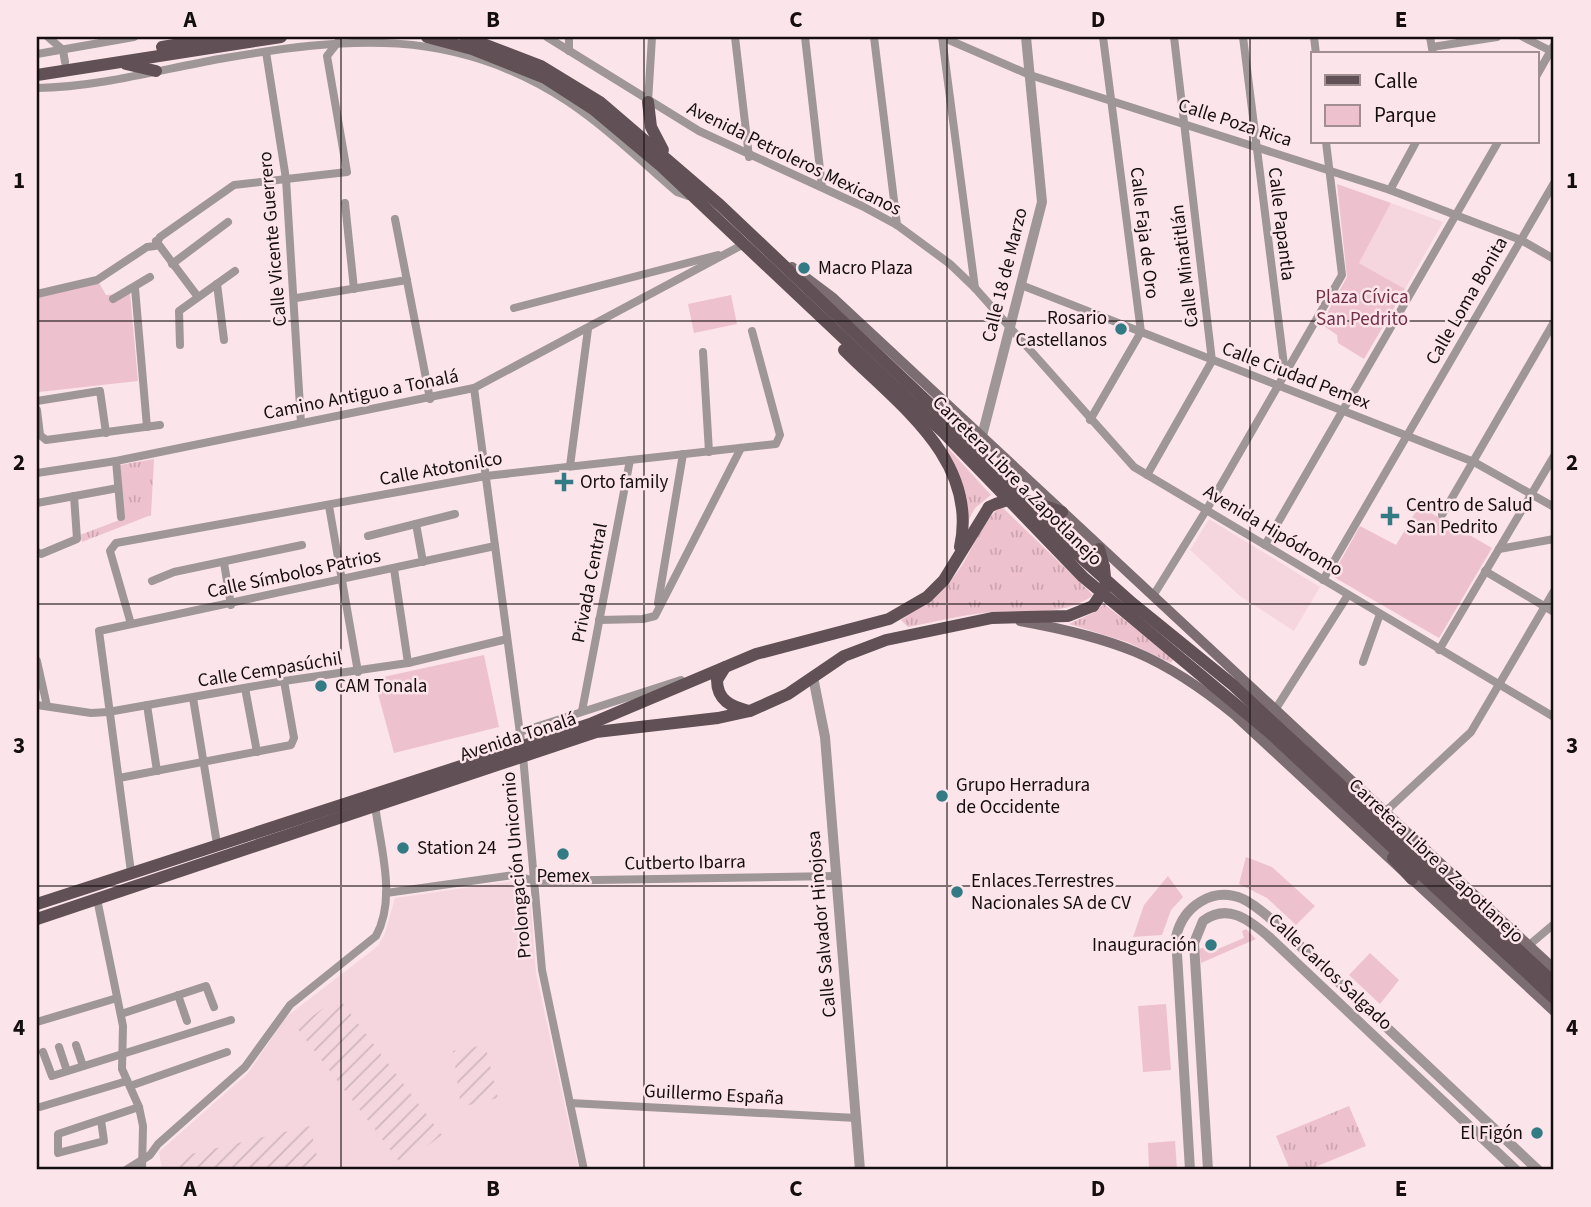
<svg xmlns="http://www.w3.org/2000/svg" width="1591" height="1207" font-family="'Source Sans 3',sans-serif">
<defs>
<pattern id="industrial-furrows" width="10" height="10" patternUnits="userSpaceOnUse" patternTransform="scale(1.75)"><rect width="10" height="10" fill="#f5d6df"/><path d="M-1 1l2-2M0 10L10 0M9 11l2-2" fill="none" stroke="#d1b6be"/></pattern>
<pattern id="grass-tufts" width="24" height="20" patternUnits="userSpaceOnUse" patternTransform="scale(1.75)"><rect width="24" height="20" fill="#eec1ce"/><path d="M3 7l-1-3M5 7V3M7 7l1-3M15 17l-1-3M17 17v-4M19 17l1-3" fill="none" stroke="#cba5b0"/></pattern>
</defs>
<rect width="100%" height="100%" fill="#fce4eb"/>
<g fill="#f5d6df">
<polygon points="1391,203 1443,222 1405,289 1359,263"/>
<polygon points="1209,519 1320,587 1294,631 1240,596 1190,550"/>
<polygon points="511,881 517,883 516,891 531,906 536,973 579,1170 162,1170 159,1152 248,1073 286,1017 378,946 385,933 395,898"/>
</g>
<g fill="url(#industrial-furrows)">
<polygon points="338,997 442,1135 402,1165 297,1028"/>
<polygon points="485,1045 498,1098 461,1107 453,1051"/>
<polygon points="310,1126 320,1170 177,1170 174,1158"/>
</g>
<g fill="url(#grass-tufts)">
<polygon points="948,448 991,495 975,508 968,521 965,492 946,450"/>
<polygon points="154,459 151,515 82,542 80,535 122,519 120,465"/>
<path d="M1001,506l92,89c-29,23 -74,14 -110,18 -25,3 -50,9 -75,14l-7,-7c20,-13 40,-26 55,-46 16,-21 24,-51 45,-68z"/>
<polygon points="1104,604 1174,659 1171,663 1127,642 1069,624 1095,612"/>
<polygon points="1349,1106 1366,1146 1308,1170 1290,1170 1276,1136"/>
</g>
<g fill="#eec1ce">
<polygon points="1337,184 1391,203 1359,263 1405,289 1364,359 1338,343 1337,335 1321,324 1347,277"/>
<polygon points="98,281 106,295 130,293 138,381 39,392 37,296"/>
<polygon points="731,295 737,324 694,333 688,304"/>
<polygon points="1419,506 1492,548 1439,638 1332,576 1360,526 1396,545"/>
<polygon points="484,655 499,727 394,753 374,679"/>
<polygon points="1246,857 1272,867 1315,906 1296,925 1267,898 1239,884"/>
<polygon points="1168,876 1183,897 1171,910 1162,935 1133,937 1144,905"/>
<polygon points="1246,929 1256,939 1201,963 1199,949 1205,947 1208,953 1244,938 1242,931"/>
<polygon points="1370,953 1399,980 1380,1004 1349,975"/>
<polygon points="1166,1004 1171,1070 1143,1072 1138,1006"/>
<polygon points="1175,1141 1177,1170 1149,1170 1148,1143"/>
</g>
<g fill="none" stroke-linecap="round" stroke-linejoin="round">
<g stroke="#9f9698" stroke-width="8">
<polyline points="48,37 63,50 65,62"/>
<polyline points="547,37 699,131 862,206 897,225 950,264 975,288 1134,467 1554,717"/>
<polyline points="735,37 749,157"/>
<polyline points="805,37 822,187"/>
<polyline points="874,37 897,225"/>
<polyline points="942,37 1030,75 1390,190 1521,240 1554,259"/>
<polyline points="942,37 975,288"/>
<polyline points="1243,37 1285,373"/>
<polyline points="1314,37 1316,54"/>
<polyline points="1430,37 1433,54"/>
<polyline points="1523,37 1551,51"/>
<polyline points="1432,47 1497,37"/>
<polyline points="569,51 569,37"/>
<polyline points="266,52 286,179 301,423"/>
<polyline points="37,54 134,37"/>
<polyline points="1537,75 1554,45"/>
<path d="M37,88c62,-1 122,-18 182,-29 127,-22 234,-33 348,42 39,26 74,60 110,91l11,4"/>
<polyline points="648,102 652,37"/>
<polyline points="1390,190 1416,142"/>
<polyline points="345,203 354,289"/>
<polyline points="395,219 430,399"/>
<polyline points="156,241 198,297"/>
<polyline points="172,264 228,222"/>
<polyline points="217,284 224,340"/>
<polyline points="1021,285 1474,462 1554,507"/>
<polyline points="135,288 147,427"/>
<polyline points="37,294 97,280 147,247 155,246 160,237 234,185 347,172 327,56 338,42"/>
<polyline points="296,298 407,280"/>
<polyline points="113,299 150,277"/>
<polyline points="514,308 718,255"/>
<polyline points="180,345 179,311 235,271"/>
<polyline points="703,352 709,452"/>
<polyline points="474,388 523,756 542,970 584,1170"/>
<polyline points="37,401 100,391 106,433"/>
<polyline points="37,410 40,435 46,440 160,425"/>
<polyline points="1090,420 1141,332 1103,37"/>
<polyline points="116,461 121,517"/>
<polyline points="570,466 588,329"/>
<polyline points="37,473 116,461 474,388 744,244"/>
<polyline points="1147,475 1212,361 1174,37"/>
<polyline points="37,503 118,488"/>
<polyline points="329,506 358,672"/>
<polyline points="1442,515 1554,322"/>
<polyline points="416,524 423,562"/>
<polyline points="368,536 455,514"/>
<polyline points="1265,545 1498,142"/>
<polyline points="1499,549 1554,539"/>
<polyline points="37,552 41,554 77,539 74,496"/>
<polyline points="224,563 231,605"/>
<polyline points="394,569 408,663"/>
<polyline points="1485,571 1554,612"/>
<polyline points="1323,580 1554,183"/>
<polyline points="152,581 174,572 302,545"/>
<polyline points="1153,596 1207,509 1342,275 1326,142"/>
<polyline points="658,603 683,454"/>
<polyline points="599,620 643,619 655,616 741,448"/>
<polyline points="131,624 110,551 116,543 486,476 776,444 780,435 752,331"/>
<polyline points="1439,650 1554,456"/>
<polyline points="37,661 47,706"/>
<polyline points="1363,662 1380,614"/>
<polyline points="245,688 257,752"/>
<polyline points="193,698 217,844"/>
<polyline points="37,705 91,713 108,712 284,681 408,663 507,639"/>
<polyline points="147,705 157,771"/>
<polyline points="1275,710 1348,595"/>
<polyline points="582,711 630,460"/>
<polyline points="520,732 681,680"/>
<polyline points="119,778 291,745 294,738 284,681"/>
<polyline points="1385,812 1471,732 1554,591"/>
<polyline points="131,872 99,631 495,546"/>
<polyline points="386,893 514,875 535,881 836,876"/>
<polyline points="97,899 123,1026 122,1069 139,1107 143,1126 142,1170"/>
<polyline points="1528,946 1554,924"/>
<polyline points="178,995 187,1021"/>
<polyline points="121,1014 206,986 214,1007"/>
<polyline points="37,1022 117,998"/>
<polyline points="76,1045 83,1066"/>
<polyline points="59,1047 67,1071"/>
<polyline points="43,1052 52,1076 231,1020"/>
<polyline points="130,1086 227,1052"/>
<polyline points="570,1103 856,1118"/>
<polyline points="40,1107 127,1081"/>
<polyline points="101,1120 104,1141 58,1153 58,1134 139,1107"/>
<path d="M126,1170l24,-15 8,-11 87,-77 45,-62 86,-69c21,-38 4,-90 -1,-131"/>
</g>
<g stroke="#9f9698" stroke-width="10">
<polyline points="982,436 1042,202 1026,37"/>
<polyline points="813,677 825,737 860,1170"/>
<path d="M1190,1170l-14,-233c7,-31 37,-51 67,-38 13,6 24,17 35,26l260,245"/>
<path d="M1208,1170l-14,-227 9,-22c24,-18 45,-2 65,15l248,234"/>
</g>
<g stroke="#7b6d71" stroke-width="10">
<polyline points="792,267 832,297 1554,969"/>
<path d="M1020,621c94,17 142,34 216,95l318,295"/>
</g>
<g stroke="#615055" stroke-width="12">
<polyline points="427,37 472,49 545,78 593,109 661,166 945,434 1083,577 1270,733 1554,998"/>
<polyline points="465,37 541,66 600,102 720,205 953,426 1059,538 1132,603 1233,685 1554,983"/>
<polyline points="162,47 224,37"/>
<polyline points="126,64 156,71"/>
<polyline points="37,75 281,37"/>
<polyline points="648,102 651,127 663,150"/>
<path d="M844,350c55,55 135,110 116,197"/>
<polyline points="1044,506 1062,512"/>
<polyline points="1099,549 1104,567"/>
<path d="M725,667l-8,13c0,20 14,27 32,31"/>
<polyline points="1393,858 1412,879"/>
<polyline points="37,904 590,724 756,654 889,619 927,597 944,580 989,507"/>
<polyline points="37,919 596,732 718,718 750,711 788,694 844,656 886,640 992,618 1068,616 1093,606"/>
</g>
<g stroke="#615055" stroke-width="12">
<path d="M989,507c19,-10 35,-9 55,-1"/>
<polyline points="1093,606 1106,587 1104,567"/>
</g>
</g>
<path fill="none" stroke="#150e10" stroke-width="2" stroke-opacity="0.55" d="M341,37v1133M644,37v1133M947,37v1133M1250,37v1133M37,321h1517M37,604h1517M37,886h1517"/>
<g fill="#337b84" stroke="#fce4eb" stroke-width="2.5">
<circle cx="804" cy="268" r="7"/>
<circle cx="1121" cy="329" r="7"/>
<path d="M560.5 471.5h7v7h7v7h-7v7h-7v-7h-7v-7h7z"/>
<path d="M1386.5 505.5h7v7h7v7h-7v7h-7v-7h-7v-7h7z"/>
<circle cx="321" cy="686" r="7"/>
<circle cx="942" cy="796" r="7"/>
<circle cx="403" cy="848" r="7"/>
<circle cx="563" cy="854" r="7"/>
<circle cx="957" cy="892" r="7"/>
<circle cx="1211" cy="945" r="7"/>
<circle cx="1537" cy="1133" r="7"/>
</g>
<g text-anchor="middle" dominant-baseline="central" stroke-width="5" stroke-linejoin="round" paint-order="stroke">
<g font-size="19" fill="#150e10" stroke="#fce4eb">
<text transform="translate(1235 123) rotate(18)">Calle Poza Rica</text>
<text transform="translate(794 159) rotate(26)">Avenida Petroleros Mexicanos</text>
<text transform="translate(1281 224) rotate(83)">Calle Papantla</text>
<text transform="translate(1144 233) rotate(83)">Calle Faja de Oro</text>
<text transform="translate(273 239) rotate(-95)">Calle Vicente Guerrero</text>
<text transform="translate(1185 266) rotate(-97)">Calle Minatitlán</text>
<text transform="translate(1005 275) rotate(-76)">Calle 18 de Marzo</text>
<text transform="translate(1467 301) rotate(-60)">Calle Loma Bonita</text>
<text transform="translate(1296 376) rotate(21)">Calle Ciudad Pemex</text>
<text transform="translate(361 395) rotate(-11)">Camino Antiguo a Tonalá</text>
<text transform="translate(441 469) rotate(-10)">Calle Atotonilco</text>
<text transform="translate(1017 481) rotate(45)">Carretera Libre a Zapotlanejo</text>
<text transform="translate(1273 531) rotate(31)">Avenida Hipódromo</text>
<text transform="translate(294 574) rotate(-12)">Calle Símbolos Patrios</text>
<text transform="translate(590 583) rotate(-79)">Privada Central</text>
<text transform="translate(270 670) rotate(-9)">Calle Cempasúchil</text>
<text transform="translate(518 737) rotate(-18)">Avenida Tonalá</text>
<text transform="translate(1436 861) rotate(43)">Carretera Libre a Zapotlanejo</text>
<text transform="translate(685 863) rotate(-1)">Cutberto Ibarra</text>
<text transform="translate(517 865) rotate(-95)">Prolongación Unicornio</text>
<text transform="translate(822 924) rotate(-95)">Calle Salvador Hinojosa</text>
<text transform="translate(1330 972) rotate(43)">Calle Carlos Salgado</text>
<text transform="translate(714 1095) rotate(3)">Guillermo España</text>
</g>
<g font-size="19" fill="#150e10" stroke="#fce4eb" text-anchor="start">
<text x="818" y="268">Macro Plaza</text>
<text x="1107" y="318" text-anchor="end">Rosario<tspan x="1107" dy="22">Castellanos</tspan></text>
<text x="580" y="482">Orto family</text>
<text x="1406" y="505">Centro de Salud<tspan x="1406" dy="22">San Pedrito</tspan></text>
<text x="335" y="686">CAM Tonala</text>
<text x="956" y="785">Grupo Herradura<tspan x="956" dy="22">de Occidente</tspan></text>
<text x="417" y="848">Station 24</text>
<text x="563" y="876" text-anchor="middle">Pemex</text>
<text x="971" y="881">Enlaces Terrestres<tspan x="971" dy="22">Nacionales SA de CV</tspan></text>
<text x="1197" y="945" text-anchor="end">Inauguración</text>
<text x="1523" y="1133" text-anchor="end">El Figón</text>
</g>
<g font-size="19" fill="#712f48" stroke="#fce4eb">
<text x="1362" y="297">Plaza Cívica<tspan x="1362" dy="22">San Pedrito</tspan></text>
</g>
</g>
<rect width="1591" height="1207" fill="none" stroke="#fce4eb" stroke-width="77"/>
<rect x="1311" y="52" width="228" height="91" fill="#fce4eb" stroke="#a08e93" stroke-width="2"/>
<rect x="1325" y="75" width="35" height="10" fill="#615055" stroke="#a08e93" stroke-width="2"/>
<text x="1374" y="88" font-size="21" fill="#150e10">Calle</text>
<rect x="1325" y="105" width="35" height="21" fill="#eec1ce" stroke="#a08e93" stroke-width="2"/>
<text x="1374" y="122" font-size="21" fill="#150e10">Parque</text>
<rect x="38" y="38" width="1514" height="1130" fill="none" stroke="#150e10" stroke-width="2.5"/>
<g font-size="23" text-anchor="middle" font-weight="bold" fill="#150e10">
<text x="190" y="27">A</text>
<text x="493" y="27">B</text>
<text x="796" y="27">C</text>
<text x="1098" y="27">D</text>
<text x="1401" y="27">E</text>
<text x="19" y="188">1</text>
<text x="1572" y="188">1</text>
<text x="19" y="470">2</text>
<text x="1572" y="470">2</text>
<text x="19" y="753">3</text>
<text x="1572" y="753">3</text>
<text x="19" y="1035">4</text>
<text x="1572" y="1035">4</text>
<text x="190" y="1196">A</text>
<text x="493" y="1196">B</text>
<text x="796" y="1196">C</text>
<text x="1098" y="1196">D</text>
<text x="1401" y="1196">E</text>
</g>
</svg>
